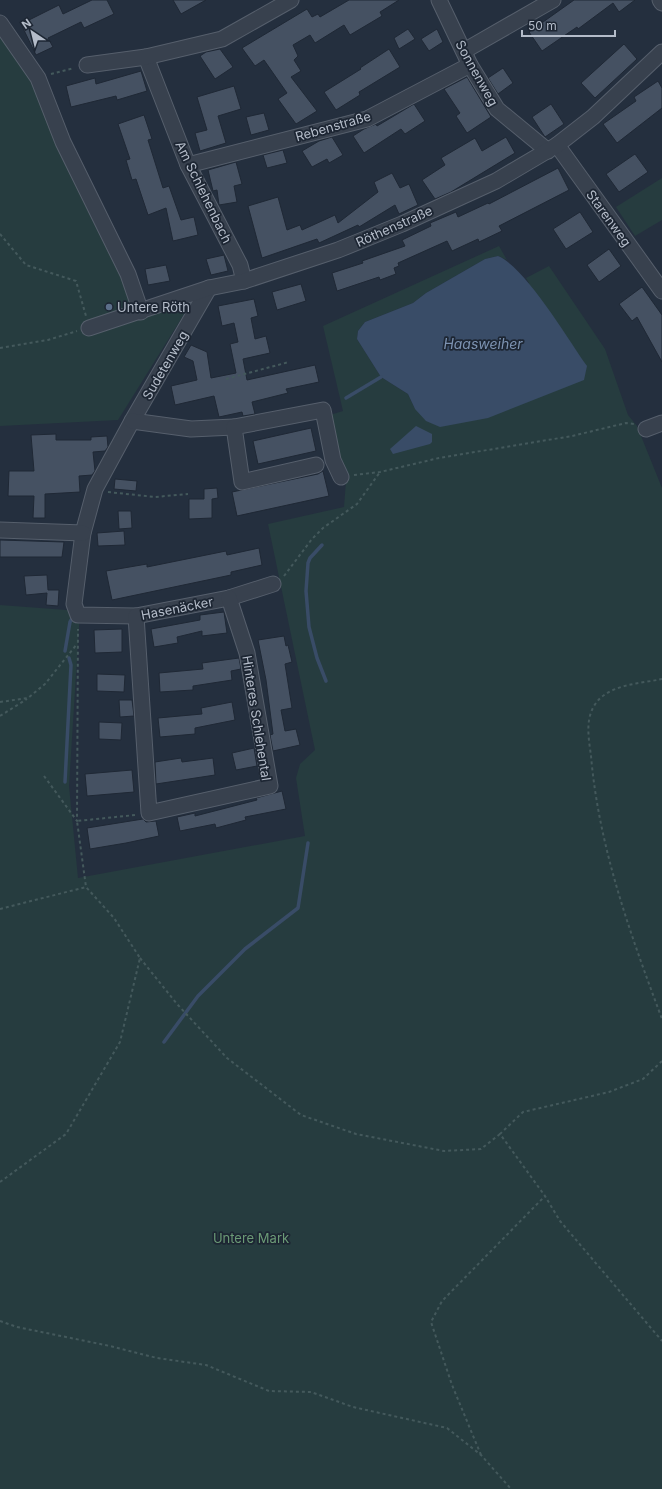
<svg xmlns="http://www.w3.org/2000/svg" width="662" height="1489" font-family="Inter,sans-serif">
<rect width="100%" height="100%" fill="#242f3e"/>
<g fill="#263c3f">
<polygon points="0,23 33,81 133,304 191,303 118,420 0,426"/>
<polygon points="662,178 662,220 635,236 616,207"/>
<polygon points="499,246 507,260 498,256 485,259 426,293 413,303 365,322 358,331 357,339 381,377 408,394 415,409 529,283 526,278 549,266 605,349 628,415 637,426 662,488 662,1489 0,1489 0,605 80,611 69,786 78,878 305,836 296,778 300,764 315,750 268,524 344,507 346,481 330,415 343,411 323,326"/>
</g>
<g fill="#394c67">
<path d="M498,256c27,11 70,83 89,110l-3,14 -96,38 -48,9 -14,-6 -11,-12 -7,-15 -27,-17 -24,-38 1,-8 7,-9 48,-19 13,-10 59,-34z"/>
<polygon points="416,426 432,434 432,442 430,444 393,454 390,449"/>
</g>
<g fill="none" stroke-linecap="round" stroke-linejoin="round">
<g stroke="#394c67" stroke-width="3.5">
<polyline points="346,398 381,377"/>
<polyline points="322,545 310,558 308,563 306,591 309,627 317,658 326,681"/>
<polyline points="65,651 70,622 73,617"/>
<polyline points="65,782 71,665 69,658"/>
<polyline points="164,1042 198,996 245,949 298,908 308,843"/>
</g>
</g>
<g fill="#455162" stroke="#1f2835">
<polygon points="92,0 107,0 114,14 84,28 81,22 48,38 53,47 36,55 21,24 59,5 63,14"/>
<polygon points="173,0 206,0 181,14"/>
<polygon points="349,0 399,0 380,12 382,16 350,35 344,25 315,43 310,35 293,45 298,56 294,60 301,71 291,77 317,111 296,124 278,99 287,93 264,60 255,66 242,48 307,9 312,17 318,14 320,17"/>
<polygon points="574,0 635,0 619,12 613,3 578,29 577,27 542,51 529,32"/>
<polygon points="408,29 415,39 399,49 394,38"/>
<polygon points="437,29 443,42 429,51 421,39"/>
<polygon points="624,44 637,59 595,98 581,83"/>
<polygon points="220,49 233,67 215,79 200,56 206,52"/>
<polygon points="389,49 400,67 359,92 360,95 336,110 324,92 361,69 360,68"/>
<polygon points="503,68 513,83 498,94 488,78"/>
<polygon points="141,71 147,91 117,100 116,96 71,107 66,86 95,78 96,84"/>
<polygon points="467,77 491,117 467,133 456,116 460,113 444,89"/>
<polygon points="658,81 662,88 662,108 617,143 603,124 636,101 634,97"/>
<polygon points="234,86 241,109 218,116 226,143 200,151 195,133 207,130 197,97"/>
<polygon points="414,104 425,121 405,134 401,129 364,153 353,136 364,129 376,124 377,126"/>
<polygon points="551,104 564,124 545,137 532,117"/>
<polygon points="264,113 269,130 251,135 246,117"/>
<polygon points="144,115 152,139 148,140 163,188 169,186 181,220 194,217 198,235 173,241 166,208 148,215 136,179 132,180 126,160 130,159 118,124"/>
<polygon points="332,137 343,155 329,163 327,159 312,167 302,151 319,141"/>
<polygon points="506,137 515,153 451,192 435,199 422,180 445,165 441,158 475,138 482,151"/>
<polygon points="283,150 287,163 267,168 263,155"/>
<polygon points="635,154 648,172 619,192 606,174"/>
<polygon points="236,162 242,184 234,186 237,202 219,205 217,190 213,191 208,170"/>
<polygon points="558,168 569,190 499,226 502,231 479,242 478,239 452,251 447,241 398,263 399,266 394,268 396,274 380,280 379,277 337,291 332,273 363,263 362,261 405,246 402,240 431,226 430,223 456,212 458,217 488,203 489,204"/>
<polygon points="392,173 400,188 409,184 418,205 399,214 395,205 359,227 358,225 319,243 317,239 262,258 248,206 278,197 287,230 300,225 302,230 335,215 338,223 378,192 374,182"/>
<polygon points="580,212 593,232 566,249 553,229"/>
<polygon points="609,249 621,266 599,282 587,265"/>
<polygon points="224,255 228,271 211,275 206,259"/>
<polygon points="166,265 170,281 148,285 145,269"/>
<polygon points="301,284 306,301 277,310 272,292"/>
<polygon points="642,287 662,315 662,362 637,317 632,321 619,304"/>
<polygon points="254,299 258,316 251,318 255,339 266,336 270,353 243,359 247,380 315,365 319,382 286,389 288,393 252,402 255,414 243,416 242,412 219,417 214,396 175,405 171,386 197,380 193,361 184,357 191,345 207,352 211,378 236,373 230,344 238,342 234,323 222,326 218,306"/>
<polygon points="311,428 316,451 258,464 253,441"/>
<polygon points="56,434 56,440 91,440 91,437 107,436 108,447 105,451 93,452 95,471 92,475 79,476 80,492 45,494 45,518 33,518 34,496 8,496 9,471 34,471 31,435"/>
<polygon points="323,471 329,496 237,516 232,492 318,474"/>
<polygon points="115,479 137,481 136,491 114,489"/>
<polygon points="217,488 218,498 212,499 212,518 189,519 189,499 204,499 204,489"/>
<polygon points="118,511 131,511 132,528 119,529"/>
<polygon points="124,531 125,545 98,546 97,533"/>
<polygon points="0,540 64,542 62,557 0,557"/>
<polygon points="259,548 262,565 231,572 231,575 112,600 106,571 147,564 147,567 226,551 227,555"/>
<polygon points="47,575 48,590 59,590 58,606 46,605 47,593 26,595 24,576"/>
<polygon points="224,612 227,633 202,636 202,631 177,637 178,643 154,647 151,629 200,620 200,615"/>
<polygon points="122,629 122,652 95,653 94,630"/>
<polygon points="284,636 286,646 288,645 292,662 285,664 292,708 281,710 285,731 296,729 300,745 273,751 270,735 273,734 266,680 258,640"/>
<polygon points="239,658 241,669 231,671 232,680 193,686 193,690 160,692 159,673 203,669 202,663"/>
<polygon points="97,674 125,675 124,692 97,691"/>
<polygon points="119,700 132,700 134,716 120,717"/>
<polygon points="232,702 235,720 195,728 195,734 160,737 158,718 202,714 201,708"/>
<polygon points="99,722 122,723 121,740 99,739"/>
<polygon points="254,748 257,766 236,770 232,753"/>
<polygon points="181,758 182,762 213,758 215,775 156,784 155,762"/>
<polygon points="132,770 134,792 87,796 85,774"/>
<polygon points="282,791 286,809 245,817 246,820 216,828 215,824 180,831 177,817 195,813 195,816 257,800 256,798"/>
<polygon points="143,819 146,822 156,821 159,836 126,843 90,849 87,828"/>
</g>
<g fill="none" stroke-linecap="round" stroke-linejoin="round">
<defs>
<g id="street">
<polyline points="439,0 470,65 497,109 548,151"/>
<polyline points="660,0 662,3"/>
<polyline points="0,23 38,78 63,142 128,274 141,312"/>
<polyline points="464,51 553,0"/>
<polyline points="146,57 188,165 240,265 244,281"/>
<polyline points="87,65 146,57 222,39 291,0"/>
<polyline points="557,145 662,291"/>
<polyline points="188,165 367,119 470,65"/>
<polyline points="209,288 132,421 95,489 83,533 74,604 78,615 136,616 229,598 273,584"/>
<polyline points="89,328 209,288 244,281 338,250 402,224 496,181 557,145 593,117 662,52"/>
<polyline points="132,421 191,429 234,427"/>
<polyline points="646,429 662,423"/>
<polyline points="316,465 242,482 234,427 323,410 333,460 341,477"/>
<polyline points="0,530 83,533"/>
<polyline points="136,616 149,813 270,786 247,653 229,598"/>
</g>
</defs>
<use href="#street" stroke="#565f6c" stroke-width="17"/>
<g stroke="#44595c" stroke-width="2" stroke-dasharray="3 3" stroke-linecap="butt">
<polyline points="51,74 74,68"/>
<polyline points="0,234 26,265 76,281 86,316"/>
<polyline points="0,348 48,340 77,331"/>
<polyline points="226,379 289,362"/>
<polyline points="354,475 380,472 439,458 572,436 626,423 634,424"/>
<polyline points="108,492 155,497 188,494"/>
<polyline points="284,576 312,539 323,528 357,504 380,472"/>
<path d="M662,679c-23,5 -55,5 -68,27 -9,15 -5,34 -3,50 8,92 39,177 71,263"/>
<polyline points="0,702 28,698 45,684 77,644"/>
<polyline points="0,716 27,699"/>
<polyline points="44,776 77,821 78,629"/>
<polyline points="0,909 86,887"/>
<polyline points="140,958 177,1004 227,1058 301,1115 356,1134 444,1151 481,1149 500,1134"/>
<polyline points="662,1061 643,1079 609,1092 523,1112 500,1134 545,1196 560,1221 662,1341"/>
<polyline points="0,1182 66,1134 120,1042 140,958 114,918 86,887 77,821 135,815"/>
<polyline points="0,1321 17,1327 110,1346 157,1358 206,1365 269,1391 311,1392 353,1407 447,1428 481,1455 511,1489"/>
<polyline points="481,1455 452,1385 431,1322 442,1301 545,1196"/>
</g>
<use href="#street" stroke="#38414e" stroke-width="15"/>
</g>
<circle fill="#5c6f8a" stroke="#1d2633" stroke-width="1.5" cx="109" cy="307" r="4"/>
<g text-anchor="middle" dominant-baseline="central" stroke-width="3.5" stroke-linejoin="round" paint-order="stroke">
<g font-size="13" fill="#b4bcc9" stroke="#1d2633">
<text transform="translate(477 73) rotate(61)">Sonnenweg</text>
<text transform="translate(333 126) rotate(-16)">Rebenstraße</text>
<text transform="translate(204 192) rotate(64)">Am Schlehenbach</text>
<text transform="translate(609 218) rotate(54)">Starenweg</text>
<text transform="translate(394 226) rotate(-24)">Röthenstraße</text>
<text transform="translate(165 365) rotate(-60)">Sudetenweg</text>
<text transform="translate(177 608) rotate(-11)">Hasenäcker</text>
<text transform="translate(257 718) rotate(81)">Hinteres Schlehental</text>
</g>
<g font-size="13" fill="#b4bcc9" stroke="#1d2633" text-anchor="start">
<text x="117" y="307">Untere Röth</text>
</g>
<g font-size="13" fill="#6b9a76" stroke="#1d2633">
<text x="251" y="1238">Untere Mark</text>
</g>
<g font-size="14" font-style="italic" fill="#7c92b1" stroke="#1d2633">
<text x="483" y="343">Haasweiher</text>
</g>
</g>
<g transform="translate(32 32) rotate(325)" stroke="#1d2633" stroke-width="3" paint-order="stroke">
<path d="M0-3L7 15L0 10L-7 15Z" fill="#b4bcc9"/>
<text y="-6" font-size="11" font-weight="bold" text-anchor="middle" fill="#b4bcc9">N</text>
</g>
<path d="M522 30v6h93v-6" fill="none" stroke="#b4bcc9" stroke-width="2"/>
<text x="528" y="30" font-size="12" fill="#b4bcc9" stroke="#1d2633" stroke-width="3" paint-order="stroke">50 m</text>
</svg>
